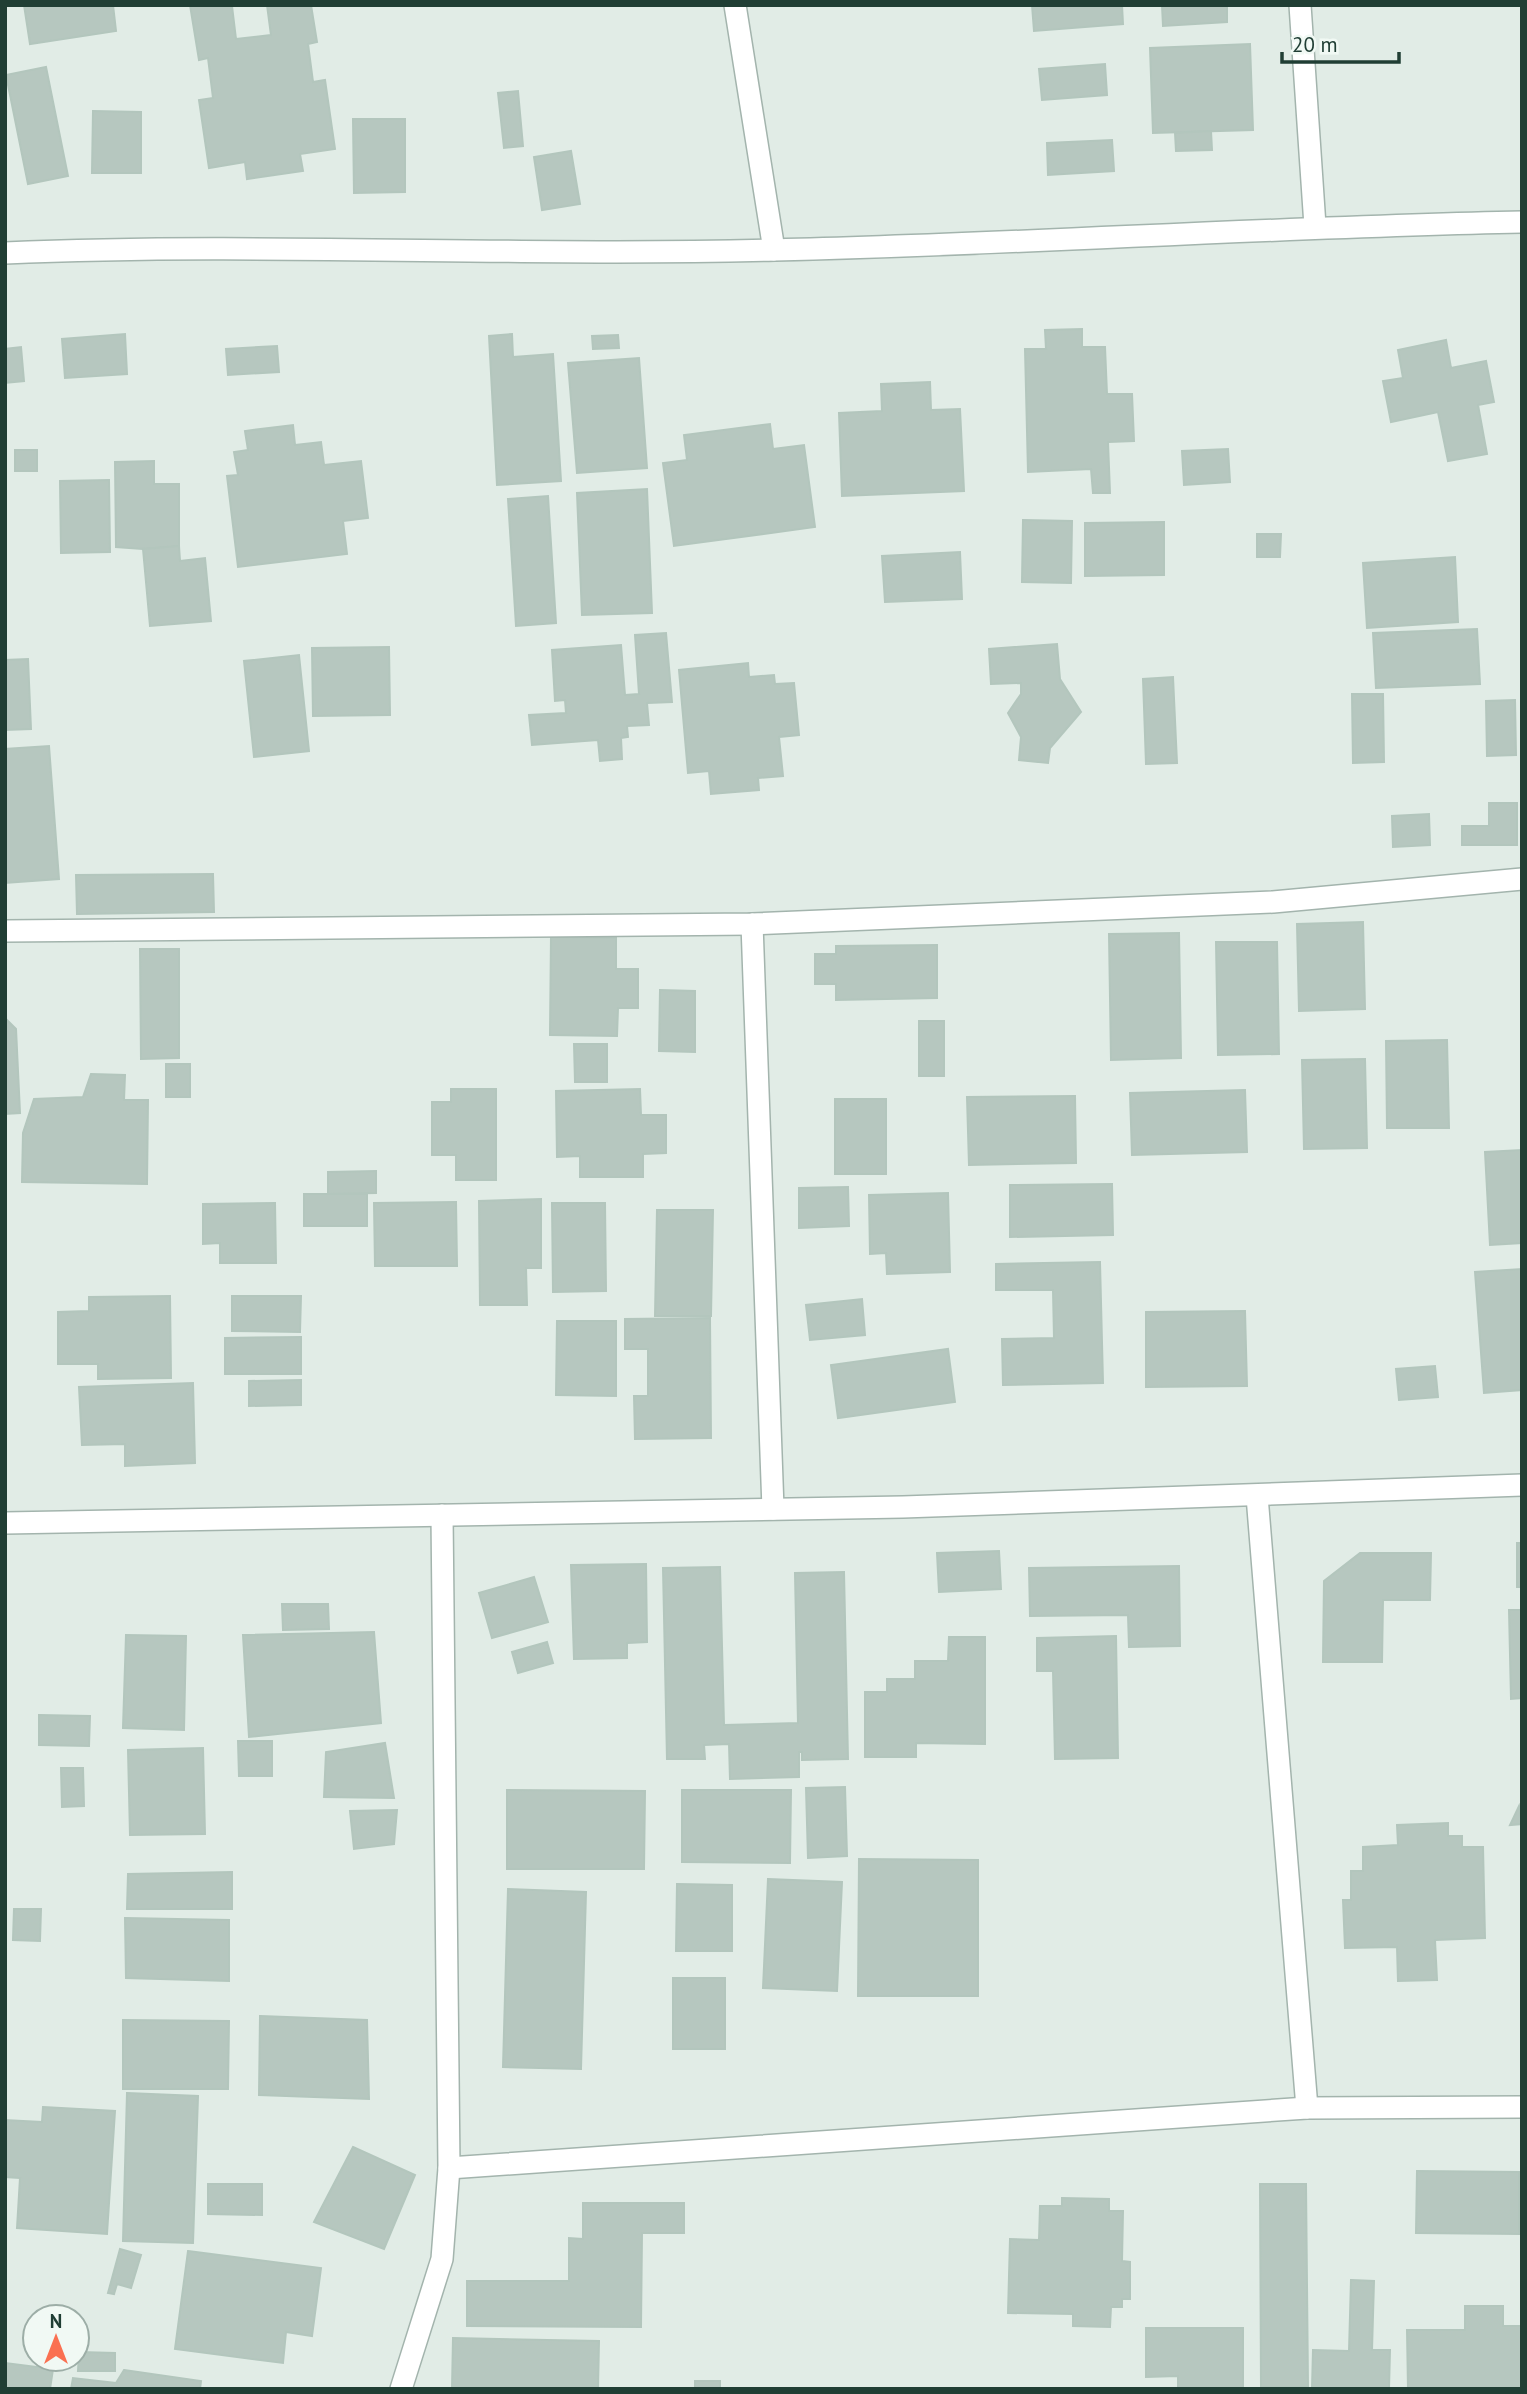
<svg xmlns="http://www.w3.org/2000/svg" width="1527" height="2394" font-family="'PT Sans',sans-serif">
<rect width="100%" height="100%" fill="#e1ece6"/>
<g fill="#b6c7bf" stroke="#b3c6bd" stroke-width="2">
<polygon points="24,5 113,5 116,31 30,44"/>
<polygon points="190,5 238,5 232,6 236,39 271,35 267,5 311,5 317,42 308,44 313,82 325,80 335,149 300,154 303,171 247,179 245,162 209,168 199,100 213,98 208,58 199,60"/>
<polygon points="1032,5 1122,5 1123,24 1034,31"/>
<polygon points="1162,5 1227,5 1227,22 1163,26"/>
<polygon points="1250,44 1253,130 1153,133 1150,48"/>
<polygon points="1105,64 1107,95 1042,100 1039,69"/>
<polygon points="46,67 68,176 28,184 6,75"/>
<polygon points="518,91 523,146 504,148 498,93"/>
<polygon points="93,111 141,112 141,173 92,173"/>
<polygon points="353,119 405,119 405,192 354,193"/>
<polygon points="1211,131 1212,150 1176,151 1175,133"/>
<polygon points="1112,140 1114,171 1048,175 1047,143"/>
<polygon points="571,151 580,204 542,210 534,157"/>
<polygon points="1082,329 1082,347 1105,347 1107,394 1132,394 1134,441 1108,442 1110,493 1093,493 1091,469 1028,472 1025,349 1046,349 1045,330"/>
<polygon points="125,334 127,374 65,378 62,339"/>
<polygon points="512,334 513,357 553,354 561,481 497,485 489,336"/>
<polygon points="618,335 619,348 593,349 592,336"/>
<polygon points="1446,340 1451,368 1486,361 1494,402 1478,405 1487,454 1448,461 1438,412 1391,422 1383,381 1403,378 1398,350"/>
<polygon points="277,346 279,372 228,375 226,349"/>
<polygon points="21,347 24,381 5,383 5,349"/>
<polygon points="639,358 647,468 577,473 568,363"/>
<polygon points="930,382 931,410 960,409 964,491 842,496 839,413 882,411 881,384"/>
<polygon points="770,424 773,449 804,445 815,527 674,546 663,463 687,460 684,435"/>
<polygon points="293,425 295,445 321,442 324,465 361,461 368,518 343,521 347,554 238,567 227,476 238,475 234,452 248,450 245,431"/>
<polygon points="1228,449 1230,482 1184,485 1182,451"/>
<rect x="15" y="450" width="22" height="21"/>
<polygon points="154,461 154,484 179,484 179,546 143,549 116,547 115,462"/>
<polygon points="109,480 110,552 61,553 60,481"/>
<polygon points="647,489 652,613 582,615 577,493"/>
<polygon points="548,496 556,623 516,626 508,499"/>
<polygon points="1023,520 1072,521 1071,583 1022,582"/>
<polygon points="1164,522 1164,575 1085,576 1085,523"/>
<polygon points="1257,534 1281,534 1280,557 1257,557"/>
<polygon points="179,546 180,561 205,558 211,621 150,626 143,549"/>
<polygon points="960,552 962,599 885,602 882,556"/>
<polygon points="1455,557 1458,622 1367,628 1363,563"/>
<polygon points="1477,629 1480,684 1376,688 1373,633"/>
<polygon points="666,633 672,702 647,703 649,725 627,726 628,737 621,738 622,759 600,761 598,740 532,745 529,715 566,713 565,700 555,701 552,650 621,645 625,695 639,694 635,635"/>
<polygon points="1057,644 1060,679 1081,712 1050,748 1048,763 1019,760 1021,737 1008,713 1021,694 1021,683 991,684 989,649"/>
<polygon points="389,647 390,715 313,716 312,648"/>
<polygon points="299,655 309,751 254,757 244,661"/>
<polygon points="28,659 31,729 5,730 5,660"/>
<polygon points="748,663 749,677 774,675 775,684 794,683 799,735 779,737 783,776 758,778 759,790 711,794 709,771 688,773 679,670"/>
<polygon points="1173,677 1177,763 1146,764 1143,679"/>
<polygon points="1352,694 1383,694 1384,762 1353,763"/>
<polygon points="1515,700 1516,755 1487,756 1486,701"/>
<polygon points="49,746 59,879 5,883 5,749"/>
<polygon points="1489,803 1517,803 1517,845 1462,845 1462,826 1489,826"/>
<polygon points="1429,814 1430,845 1393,847 1392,816"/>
<polygon points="213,874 214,912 77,914 76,875"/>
<polygon points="1363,922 1365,1009 1299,1011 1297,924"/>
<polygon points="1179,933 1181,1058 1111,1060 1109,934"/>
<polygon points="551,937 616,938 616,969 638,969 638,1008 618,1008 617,1036 550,1035"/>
<polygon points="1216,942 1277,942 1279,1054 1218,1055"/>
<polygon points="937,945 937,998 836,1000 836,984 815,984 815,954 836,954 836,946"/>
<polygon points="140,949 179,949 179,1058 141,1059"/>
<polygon points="660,990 695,991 695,1052 659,1051"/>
<polygon points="5,1018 16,1029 20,1113 5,1114"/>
<rect x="919" y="1021" width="25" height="55"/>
<polygon points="1447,1040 1449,1128 1387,1128 1386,1041"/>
<polygon points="574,1044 607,1044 607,1082 575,1082"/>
<polygon points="1365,1059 1367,1148 1304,1149 1302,1060"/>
<rect x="166" y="1064" width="24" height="33"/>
<polygon points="91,1074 125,1075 124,1100 148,1100 147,1184 22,1182 23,1133 34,1099 83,1097"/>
<polygon points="451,1089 496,1089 496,1180 456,1180 456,1155 432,1155 432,1102 451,1102"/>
<polygon points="640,1089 641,1115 666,1115 666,1153 643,1154 643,1177 580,1177 580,1156 557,1157 556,1091"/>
<polygon points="1245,1090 1247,1152 1132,1155 1130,1093"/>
<polygon points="1075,1096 1076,1163 969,1165 967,1097"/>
<rect x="835" y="1099" width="51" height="75"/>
<polygon points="1522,1150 1522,1243 1490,1245 1485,1152"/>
<polygon points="376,1171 376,1193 328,1194 328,1172"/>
<polygon points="1112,1184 1113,1235 1010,1237 1010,1185"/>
<polygon points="848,1187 849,1226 799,1228 799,1188"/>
<polygon points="948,1193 950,1272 887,1274 886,1253 870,1254 869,1195"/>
<rect x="304" y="1194" width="63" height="32"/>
<polygon points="541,1199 541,1268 526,1268 527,1305 480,1305 479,1201"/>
<polygon points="456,1202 457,1266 375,1266 374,1203"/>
<polygon points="275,1203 276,1263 220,1263 220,1243 203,1244 203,1204"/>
<polygon points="552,1203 605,1203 606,1291 553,1292"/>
<polygon points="657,1210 713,1210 711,1316 655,1316"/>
<polygon points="1100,1262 1103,1383 1003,1385 1002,1339 1054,1338 1053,1290 996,1290 996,1264"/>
<polygon points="1522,1269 1522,1390 1484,1393 1475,1272"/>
<polygon points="170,1296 171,1378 98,1379 98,1364 58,1364 58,1312 89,1311 89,1297"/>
<polygon points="232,1296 301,1296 300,1332 232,1331"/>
<polygon points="862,1299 865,1335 810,1340 806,1305"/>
<polygon points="1245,1311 1247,1386 1146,1387 1146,1312"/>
<polygon points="710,1318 711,1438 635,1439 634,1396 648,1396 648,1349 625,1349 625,1319"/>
<polygon points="557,1321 616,1321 616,1396 556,1395"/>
<polygon points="301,1337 301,1374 225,1374 225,1338"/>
<polygon points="948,1349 955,1402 838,1418 831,1365"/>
<polygon points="1435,1366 1438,1397 1399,1400 1396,1369"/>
<polygon points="301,1380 301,1405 249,1406 249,1381"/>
<polygon points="193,1383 195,1463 125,1466 125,1444 82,1445 79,1387"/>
<rect x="1517" y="1543" width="5" height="44"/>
<polygon points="999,1551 1001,1589 939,1592 937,1553"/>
<polygon points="1360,1553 1431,1553 1430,1600 1383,1600 1382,1662 1323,1662 1324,1581"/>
<polygon points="646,1564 647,1642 627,1643 627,1658 574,1659 571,1565"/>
<polygon points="1179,1566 1180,1646 1129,1647 1128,1615 1030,1616 1029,1568"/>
<polygon points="720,1567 724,1725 798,1723 795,1573 844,1572 848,1759 802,1760 802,1752 799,1752 799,1777 730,1779 729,1744 704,1745 705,1759 667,1759 663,1568"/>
<polygon points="534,1577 548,1622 492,1638 479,1593"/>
<polygon points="282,1604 328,1604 329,1629 283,1630"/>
<polygon points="1509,1610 1522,1610 1522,1698 1511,1699"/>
<polygon points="374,1632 381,1723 249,1737 243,1635"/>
<polygon points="126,1635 186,1636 184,1730 123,1728"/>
<polygon points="1116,1636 1118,1758 1055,1759 1053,1671 1037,1671 1037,1638"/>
<polygon points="949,1637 985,1637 985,1744 916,1743 916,1757 865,1757 865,1692 887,1692 887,1679 915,1679 915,1661 948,1661"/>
<polygon points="547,1642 553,1663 518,1673 512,1652"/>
<polygon points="39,1715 90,1716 89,1746 39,1745"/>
<polygon points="238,1741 272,1741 272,1776 239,1776"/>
<polygon points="385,1743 394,1798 324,1797 326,1752"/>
<polygon points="203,1748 205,1834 130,1835 128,1750"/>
<polygon points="61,1768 83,1768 84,1806 62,1807"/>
<polygon points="845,1787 847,1856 808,1858 806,1788"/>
<polygon points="507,1790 645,1791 644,1869 507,1869"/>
<polygon points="682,1790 791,1790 790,1863 682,1862"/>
<polygon points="1519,1806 1522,1824 1510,1825"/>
<polygon points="397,1810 394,1844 354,1849 350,1811"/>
<polygon points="1448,1823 1448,1836 1462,1836 1462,1847 1483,1847 1485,1938 1435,1940 1437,1980 1398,1981 1397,1947 1345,1948 1343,1900 1351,1900 1351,1871 1363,1871 1363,1847 1398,1845 1397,1825"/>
<polygon points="859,1859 978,1860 978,1996 858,1996"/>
<polygon points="232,1872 232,1909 127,1909 128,1874"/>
<polygon points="768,1879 842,1882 837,1991 763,1988"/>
<polygon points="677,1884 732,1885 732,1951 676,1951"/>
<polygon points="508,1889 586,1892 581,2069 503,2067"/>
<polygon points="14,1909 41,1909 40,1941 13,1940"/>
<polygon points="125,1918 229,1920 229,1981 126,1978"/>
<rect x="673" y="1978" width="52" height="71"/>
<polygon points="260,2016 367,2020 369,2099 259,2095"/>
<polygon points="123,2020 229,2021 228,2089 123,2089"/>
<polygon points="127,2093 198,2096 193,2243 123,2241"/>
<polygon points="43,2107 115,2111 107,2234 17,2228 20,2178 5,2177 5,2120 42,2122"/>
<polygon points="353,2147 415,2175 384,2249 314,2222"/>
<polygon points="1417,2171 1519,2172 1519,2234 1416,2233"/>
<polygon points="208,2184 262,2184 262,2215 208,2214"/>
<polygon points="1260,2184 1306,2184 1308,2387 1261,2387"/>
<polygon points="1062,2198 1109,2199 1109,2211 1123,2211 1122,2261 1130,2262 1130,2299 1122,2299 1122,2307 1111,2307 1110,2327 1073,2326 1073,2314 1008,2313 1010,2239 1039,2240 1040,2206 1062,2206"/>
<polygon points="583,2203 684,2203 684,2233 642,2233 641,2327 467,2326 467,2281 569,2281 569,2238 583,2239"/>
<polygon points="120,2249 141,2255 131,2288 117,2284 114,2294 108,2293"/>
<polygon points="188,2251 321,2268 312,2336 286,2332 283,2363 175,2349"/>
<polygon points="1351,2280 1374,2281 1372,2350 1390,2350 1389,2389 1312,2389 1313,2350 1349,2351"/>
<polygon points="1465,2306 1503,2306 1503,2326 1522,2326 1522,2389 1408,2389 1407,2330 1465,2330"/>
<polygon points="1146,2328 1243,2328 1243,2389 1178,2389 1178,2376 1146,2377"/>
<polygon points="453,2338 599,2341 598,2389 452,2389"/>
<polygon points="79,2352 115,2353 115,2371 78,2371"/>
<polygon points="5,2363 53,2369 50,2389 5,2389"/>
<polygon points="124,2370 201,2381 200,2389 71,2389 73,2378 116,2383"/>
<rect x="695" y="2381" width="25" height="8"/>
</g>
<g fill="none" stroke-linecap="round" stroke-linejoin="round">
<defs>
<g id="street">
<polyline points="735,5 774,250"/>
<polyline points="1300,5 1315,226"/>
<path d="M5,253c257,-11 514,4 770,-3 249,-6 498,-23 747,-28"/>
<polyline points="752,924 773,1509"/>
<polyline points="5,931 752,924 1273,902 1522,879"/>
<polyline points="1257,1496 1307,2108"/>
<polyline points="5,1523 903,1507 1522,1485"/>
<polyline points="449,2168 1307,2108 1522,2107"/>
<polyline points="401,2389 442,2259 449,2168 442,1515"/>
</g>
</defs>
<use href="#street" stroke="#a3b4ad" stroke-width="24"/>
<use href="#street" stroke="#fff" stroke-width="21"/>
</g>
<rect width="1527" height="2394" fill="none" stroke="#203e34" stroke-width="14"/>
<g transform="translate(56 2338)"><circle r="33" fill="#f1f9f4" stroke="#9daea7" stroke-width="2"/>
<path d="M0-5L12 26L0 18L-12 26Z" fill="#fa7051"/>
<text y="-10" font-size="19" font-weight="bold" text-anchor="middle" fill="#203e34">N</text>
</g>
<path d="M1282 52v10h117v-10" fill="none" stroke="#203e34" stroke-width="3.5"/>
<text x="1292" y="52" font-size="21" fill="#203e34" stroke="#f1f9f4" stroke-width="5" paint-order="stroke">20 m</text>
</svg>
